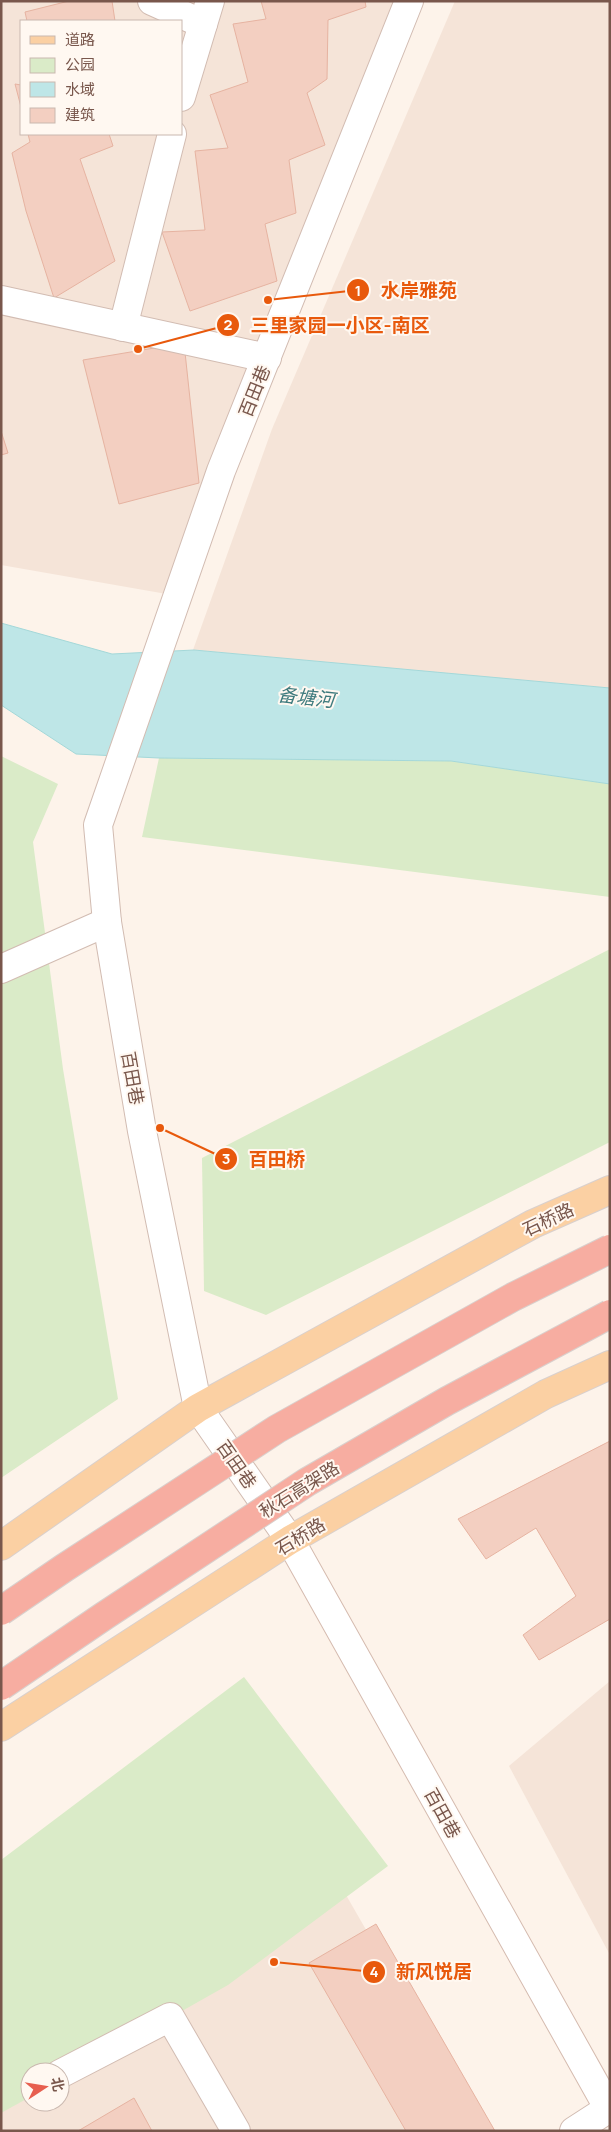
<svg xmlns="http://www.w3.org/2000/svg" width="611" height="2132" font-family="Manrope,'Noto Sans SC',sans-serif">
<rect width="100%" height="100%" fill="#fdf3ea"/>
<g fill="#f5e4d8" fill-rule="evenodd">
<path d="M1,1h409l-232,595 -177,-31zM21,21h160v113h-160z"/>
<polygon points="455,1 610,1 610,688 193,650 272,429"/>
<polygon points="610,1681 610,1955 509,1766"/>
<path d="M327,1862l155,269h-481v-69zM30,2072h30v30h-30z"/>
</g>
<g fill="#daebc8">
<polygon points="1,756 58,784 33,842 63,1069 118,1399 1,1478"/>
<polygon points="159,758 451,761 610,784 610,897 142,837"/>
<polygon points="610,949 610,1142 266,1315 204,1291 202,1158"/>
<polygon points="244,1677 388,1866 228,1985 60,2080 60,2072 30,2072 30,2097 1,2113 1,1860"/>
</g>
<polygon fill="#bee6e7" stroke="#a4d8d9" points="1,623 112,654 194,650 610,688 610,784 451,761 159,758 76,754 1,705"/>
<g fill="#f3cfc1" stroke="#e6b3a1">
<polygon points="69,1 112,1 115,21 27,21 25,12"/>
<polygon points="261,1 365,1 366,7 328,20 327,79 307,93 325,145 289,160 296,213 265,224 277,281 190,311 162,232 205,230 195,151 228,148 210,95 248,82 233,24 266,19"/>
<polygon points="15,84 21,85 21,107"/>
<polygon points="28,134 109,134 113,146 80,159 115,261 54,298 26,211 12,153 30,142"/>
<polygon points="184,343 199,483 119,504 83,360"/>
<polygon points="1,431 8,453 1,455"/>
<polygon points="610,1441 610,1619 539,1660 523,1635 576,1596 536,1528 486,1559 458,1519"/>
<polygon points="376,1924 495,2131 406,2131 309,1963"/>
<polygon points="134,2098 152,2131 78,2131"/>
</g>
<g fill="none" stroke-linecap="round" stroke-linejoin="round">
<defs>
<g id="street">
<polyline points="152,1 203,24"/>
<polyline points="181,97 210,1"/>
<polyline points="1,300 267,358"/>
<polyline points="123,327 172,134"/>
<polyline points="1,969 107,922"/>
<polyline points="290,1540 198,1408 142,1131 107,922 98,825 221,471 409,1"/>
<polyline points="60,2074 170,2017 236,2131"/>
<polyline points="574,2131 608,2109"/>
</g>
<polyline id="secondary" points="290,1540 610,2111"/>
<g id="primary">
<polyline points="1,1546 198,1408 533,1224 610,1190"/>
<polyline points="1,1727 290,1540 546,1394 610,1365"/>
</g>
</defs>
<use href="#street" stroke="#d2bcb2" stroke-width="30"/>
<use href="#secondary" stroke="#d5bbaf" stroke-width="30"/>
<use href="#primary" stroke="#d9d0cd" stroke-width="30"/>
<use href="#street" stroke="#fff" stroke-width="28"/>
<use href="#secondary" stroke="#fff" stroke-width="28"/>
<use href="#primary" stroke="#fbd0a3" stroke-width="28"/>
<defs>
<g id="highway-bridge">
<polyline points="1,1611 64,1568 277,1429 513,1297 610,1249"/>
<polyline points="1,1686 104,1616 307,1482 447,1401 610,1314"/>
</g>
</defs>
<use href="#highway-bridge" stroke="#d9d0cd" stroke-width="30" stroke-linecap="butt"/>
<use href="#highway-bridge" stroke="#f7ada1" stroke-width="28"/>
</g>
<g text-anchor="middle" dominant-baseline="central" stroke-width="4" stroke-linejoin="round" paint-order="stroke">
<g font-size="18" fill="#79574c" stroke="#fff8f1">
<text transform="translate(254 391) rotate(-68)">百田巷</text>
<text transform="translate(133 1078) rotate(80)">百田巷</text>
<text transform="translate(548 1219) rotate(-25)">石桥路</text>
<text transform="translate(237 1464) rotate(55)">百田巷</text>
<text transform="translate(299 1489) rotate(-32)">秋石高架路</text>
<text transform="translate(300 1536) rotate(-31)">石桥路</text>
<text transform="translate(443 1813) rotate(61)">百田巷</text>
</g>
<g font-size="19" font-style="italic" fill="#3f7b7e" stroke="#fff8f1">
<text transform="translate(306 697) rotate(6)">备塘河</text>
</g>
</g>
<path fill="none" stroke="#e8590c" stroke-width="2" d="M268 300L358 290M138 349L228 325M160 1128L226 1159M274 1962L374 1972"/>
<g fill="#e8590c" stroke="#fff8f1" stroke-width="2">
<circle cx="268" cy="300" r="5"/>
<circle cx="138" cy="349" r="5"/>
<circle cx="160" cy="1128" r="5"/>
<circle cx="274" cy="1962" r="5"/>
<circle cx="358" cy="290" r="12"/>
<circle cx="228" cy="325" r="12"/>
<circle cx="226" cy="1159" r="12"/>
<circle cx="374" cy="1972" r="12"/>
</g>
<g font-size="15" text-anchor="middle" font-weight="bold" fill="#fff">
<text x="358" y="296">1</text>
<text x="228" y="330">2</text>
<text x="226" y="1164">3</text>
<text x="374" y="1977">4</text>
</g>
<g font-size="19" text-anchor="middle" font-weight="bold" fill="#e8590c" stroke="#fff8f1" stroke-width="4" stroke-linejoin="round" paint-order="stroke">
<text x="419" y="297">水岸雅苑</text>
<text x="340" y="332">三里家园一小区-南区</text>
<text x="277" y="1166">百田桥</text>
<text x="434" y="1978">新风悦居</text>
</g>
<rect width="611" height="2132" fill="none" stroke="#79574c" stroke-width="5"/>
<rect x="20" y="20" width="162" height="115" fill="#fff8f1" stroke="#c9b8af"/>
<rect x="30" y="36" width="25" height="8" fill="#fbd0a3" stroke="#c9b8af"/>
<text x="65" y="45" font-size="15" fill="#79574c">道路</text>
<rect x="30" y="58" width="25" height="15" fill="#daebc8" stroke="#c9b8af"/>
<text x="65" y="70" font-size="15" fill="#79574c">公园</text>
<rect x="30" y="82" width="25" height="15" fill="#bee6e7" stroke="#c9b8af"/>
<text x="65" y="95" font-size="15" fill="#79574c">水域</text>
<rect x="30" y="108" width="25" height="15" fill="#f3cfc1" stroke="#c9b8af"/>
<text x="65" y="120" font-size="15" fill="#79574c">建筑</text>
<g transform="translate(45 2087) rotate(78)"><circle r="24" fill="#fff8f1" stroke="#c9b8af"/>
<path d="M0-4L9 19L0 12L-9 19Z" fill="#e75f4f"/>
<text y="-8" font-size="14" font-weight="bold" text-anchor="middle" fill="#79574c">北</text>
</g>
</svg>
